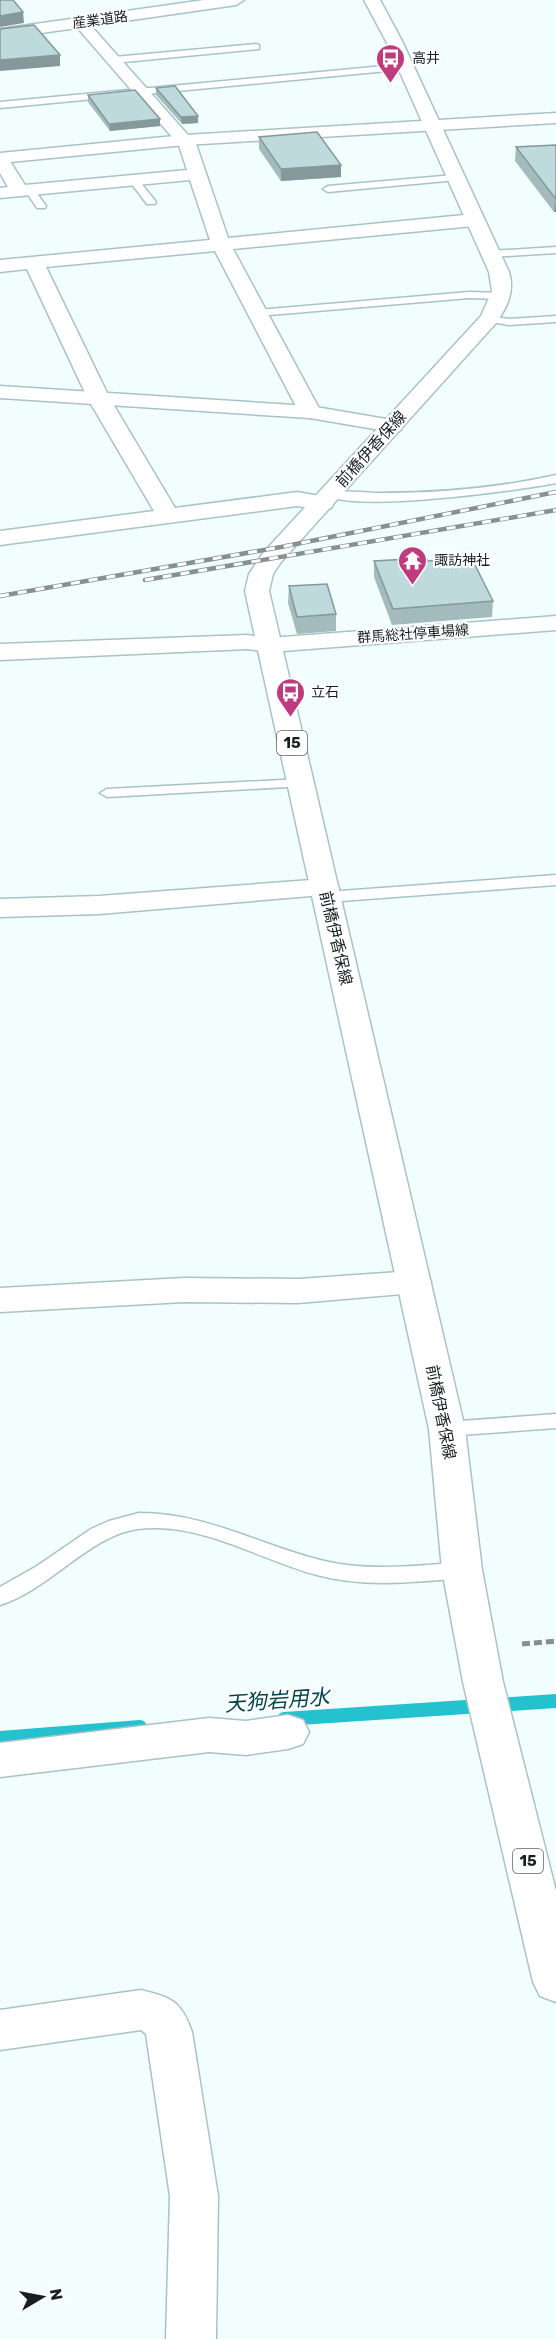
<svg xmlns="http://www.w3.org/2000/svg" width="556" height="2339" font-family="Rubik,'Noto Sans JP',sans-serif">
<rect width="100%" height="100%" fill="#f2fdfe"/>
<g fill="none" stroke-linecap="round" stroke-linejoin="round">
<g stroke="#24c2cf" stroke-width="14">
<polyline points="496,1705 556,1701"/>
<polyline points="284,1719 481,1706"/>
<polyline points="0,1738 140,1727"/>
</g>
<defs>
<g id="lane">
<polygon points="256,44 259,45 259,49 114,63 110,60 114,57"/>
<polygon points="405,64 408,65 408,69 0,108 0,102"/>
<polygon points="454,175 459,178 457,180 328,192 323,189 328,186"/>
<polygon points="130,177 136,177 156,202 155,204 147,204 128,179"/>
<polygon points="27,188 33,188 46,206 45,208 37,208 25,190"/>
<polygon points="556,247 556,253 490,257 485,254 490,251"/>
<polygon points="469,292 502,293 507,296 502,299 469,298 258,316 253,313 258,310"/>
<polygon points="489,316 509,319 556,316 556,322 509,325 485,321 484,319"/>
<path d="M556,475v8c-35,7 -208,31 -230,11 6,-5 43,-1 54,-1 59,0 118,-5 176,-18z"/>
<polygon points="301,779 308,783 306,786 107,797 100,793 107,789"/>
<polygon points="556,875 556,885 327,902 319,897 327,892"/>
<polygon points="556,1414 556,1428 447,1436 440,1434 437,1429 440,1424 447,1422"/>
<path d="M139,1513c67,0 118,31 181,47 47,12 95,6 142,2l8,2 3,6 -3,6 -8,2c-48,4 -97,10 -145,-3 -57,-15 -117,-54 -179,-46 -48,6 -89,61 -138,76v-18l37,-21 54,-37 18,-8z"/>
</g>
<g id="street">
<polygon points="80,17 85,19 196,144 228,238 474,214 481,216 483,220 481,224 474,226 233,249 321,412 318,417 310,418 302,417 299,412 215,251 46,267 110,399 175,508 297,492 331,498 334,503 331,508 323,510 297,506 0,545 0,531 154,511 88,399 27,269 0,272 0,260 210,240 190,180 0,198 0,188 8,187 0,173 0,154 6,155 25,185 187,170 179,145 75,25 72,22"/>
<polygon points="247,635 279,640 282,645 279,650 270,652 247,649 0,660 0,644"/>
<polygon points="325,879 335,882 339,888 335,894 99,914 0,917 0,899 99,896"/>
<polygon points="288,1715 303,1720 309,1732 303,1744 288,1749 246,1755 209,1752 0,1777 0,1743 209,1718 246,1721"/>
<path d="M141,1990c32,8 40,11 51,42l26,164 -2,143h-50l4,-143 -24,-162 -5,-4 -141,20v-40z"/>
</g>
<g id="secondary">
<polygon points="204,0 244,0 236,5 0,39 0,29"/>
<polygon points="556,113 556,123 185,145 0,163 0,153 185,135"/>
<polygon points="0,386 310,406 392,420 400,421 403,426 400,431 392,432 310,418 0,398"/>
<polygon points="556,616 556,630 270,652 261,650 258,645 261,640 270,638"/>
<polygon points="414,1271 426,1274 431,1282 426,1290 414,1293 298,1303 184,1302 0,1312 0,1288 184,1278 298,1279"/>
</g>
<path id="primary" d="M364,0h16l22,41 107,231c6,20 -2,35 -13,51l-215,239 -8,12 -4,17 196,838 17,141 21,112 53,209v111l-16,-6 -7,-14 -70,-300 -21,-112 -13,-141 -184,-838 4,-17 14,-21 218,-237 11,-25 -3,-19 -103,-231z"/>
</defs>
<use href="#lane" stroke="#a8c3c6" stroke-width="3"/>
<use href="#street" stroke="#a8c3c6" stroke-width="3"/>
<use href="#secondary" stroke="#a8c3c6" stroke-width="3"/>
<use href="#primary" stroke="#a8c3c6" stroke-width="3"/>
<polyline stroke="#858f90" stroke-width="5" stroke-dasharray="8 4" stroke-linecap="butt" points="522,1644 556,1641"/>
<use href="#lane" fill="#fff" fill-rule="evenodd"/>
<use href="#street" fill="#fff" fill-rule="evenodd"/>
<use href="#secondary" fill="#fff" fill-rule="evenodd"/>
<use href="#primary" fill="#fff" fill-rule="evenodd"/>
<defs>
<g id="rail">
<polyline points="145,580 556,510"/>
<polyline points="0,596 281,547 556,492"/>
</g>
</defs>
<use href="#rail" stroke="#869192" stroke-width="4.5"/>
<use href="#rail" stroke="#fff" stroke-width="3" stroke-dasharray="9" stroke-linecap="butt"/>
</g>
<g fill="#a3bbbd">
<polygon points="156,88 198,116 198,123 182,124 156,95"/>
<polygon points="88,95 160,119 160,126 110,131 88,102"/>
<polygon points="259,137 341,165 341,177 281,181 259,149"/>
<polygon points="556,145 556,212 554,212 515,161 516,147"/>
<polygon points="374,561 428,561 493,601 492,617 392,625 374,577"/>
<polygon points="289,586 336,614 336,631 297,634 288,603"/>
</g>
<g fill="#85999a">
<polygon points="23,12 24,23 0,27 0,16"/>
<polygon points="60,55 60,66 0,71 0,60"/>
<polygon points="198,116 198,123 182,124 181,117"/>
<polygon points="160,119 160,126 110,131 109,124"/>
<polygon points="341,165 341,177 281,181 281,169"/>
<polygon points="555,198 556,212 554,212"/>
</g>
<g fill="#bedadc" stroke="#85999a" stroke-width="1.5">
<polygon points="0,0 13,0 23,12 0,16"/>
<polygon points="34,25 60,55 0,60 0,29"/>
<polygon points="175,86 198,116 181,117 156,88"/>
<polygon points="135,90 160,119 109,124 88,95"/>
<polygon points="317,132 341,165 281,169 259,137"/>
<polygon points="556,145 556,198 555,198 516,147"/>
<polygon points="471,557 493,601 393,609 374,561 426,558 428,561"/>
<polygon points="327,584 336,614 297,617 289,586"/>
</g>
<defs>
<symbol id="bus-pin" viewBox="-11 -11 22 30"><path d="M0 17L-7.5 6A9.5 9.5 0 1 1 7.5 6Z" fill="#c03b7e" stroke="#fff"/><path d="M-5-6H5V4H4V6H2V4H-2V6H-4V4H-5ZM-3.5-4V0h7V-4ZM-3.5 1.2v1.5H-2V1.2ZM2 1.2v1.5H3.5V1.2Z" fill="#fff"/></symbol>
<symbol id="temple-pin" viewBox="-11 -11 22 30"><path d="M0 17L-7.5 6A9.5 9.5 0 1 1 7.5 6Z" fill="#c03b7e" stroke="#fff"/><path d="M0-6L5-2H3V0L6.5 2.5H4V6H1.5V3h-3V6H-4V2.5H-6.5L-3 0V-2H-5Z" fill="#fff"/></symbol>
</defs>
<g fill-rule="evenodd">
<use href="#bus-pin" x="374" y="42" width="33" height="45"/>
<use href="#temple-pin" x="396" y="544" width="33" height="45"/>
<use href="#bus-pin" x="274" y="676" width="33" height="45"/>
</g>
<g text-anchor="middle" dominant-baseline="central" stroke-width="4.5" stroke-linejoin="round" paint-order="stroke">
<g font-size="14" fill="#162021" stroke="#fff">
<text transform="translate(100 20) rotate(-8)">産業道路</text>
<text transform="translate(413 634) rotate(-4)">群馬総社停車場線</text>
</g>
<g font-size="14" fill="#162021" stroke="#fff" text-anchor="start">
<text x="412" y="58">高井</text>
<text x="434" y="560">諏訪神社</text>
<text x="311" y="692">立石</text>
</g>
<g fill="#fff" stroke="#5c6364" stroke-width="1.5">
<rect x="277" y="731" width="30" height="24" rx="4.5"/>
<rect x="513" y="1849" width="30" height="24" rx="4.5"/>
</g>
<g font-size="15" font-weight="bold" fill="#162021">
<text x="292" y="743">15</text>
<text x="528" y="1861">15</text>
</g>
<g font-size="16" fill="#162021" stroke="#fff">
<text transform="translate(371 449) rotate(-48)">前橋伊香保線</text>
<text transform="translate(336 938) rotate(77)">前橋伊香保線</text>
<text transform="translate(441 1412) rotate(79)">前橋伊香保線</text>
</g>
<g font-size="21" font-style="italic" fill="#02464c" stroke="#fff">
<text transform="translate(277 1700) rotate(-4)">天狗岩用水</text>
</g>
</g>
<g transform="translate(42 2297) rotate(80)" stroke="#ffffff" stroke-width="4.5" paint-order="stroke">
<path d="M0-4.5L10 22L0 15L-10 22Z" fill="#162021"/>
<text y="-9" font-size="16" font-weight="bold" text-anchor="middle" fill="#162021">N</text>
</g>
</svg>
